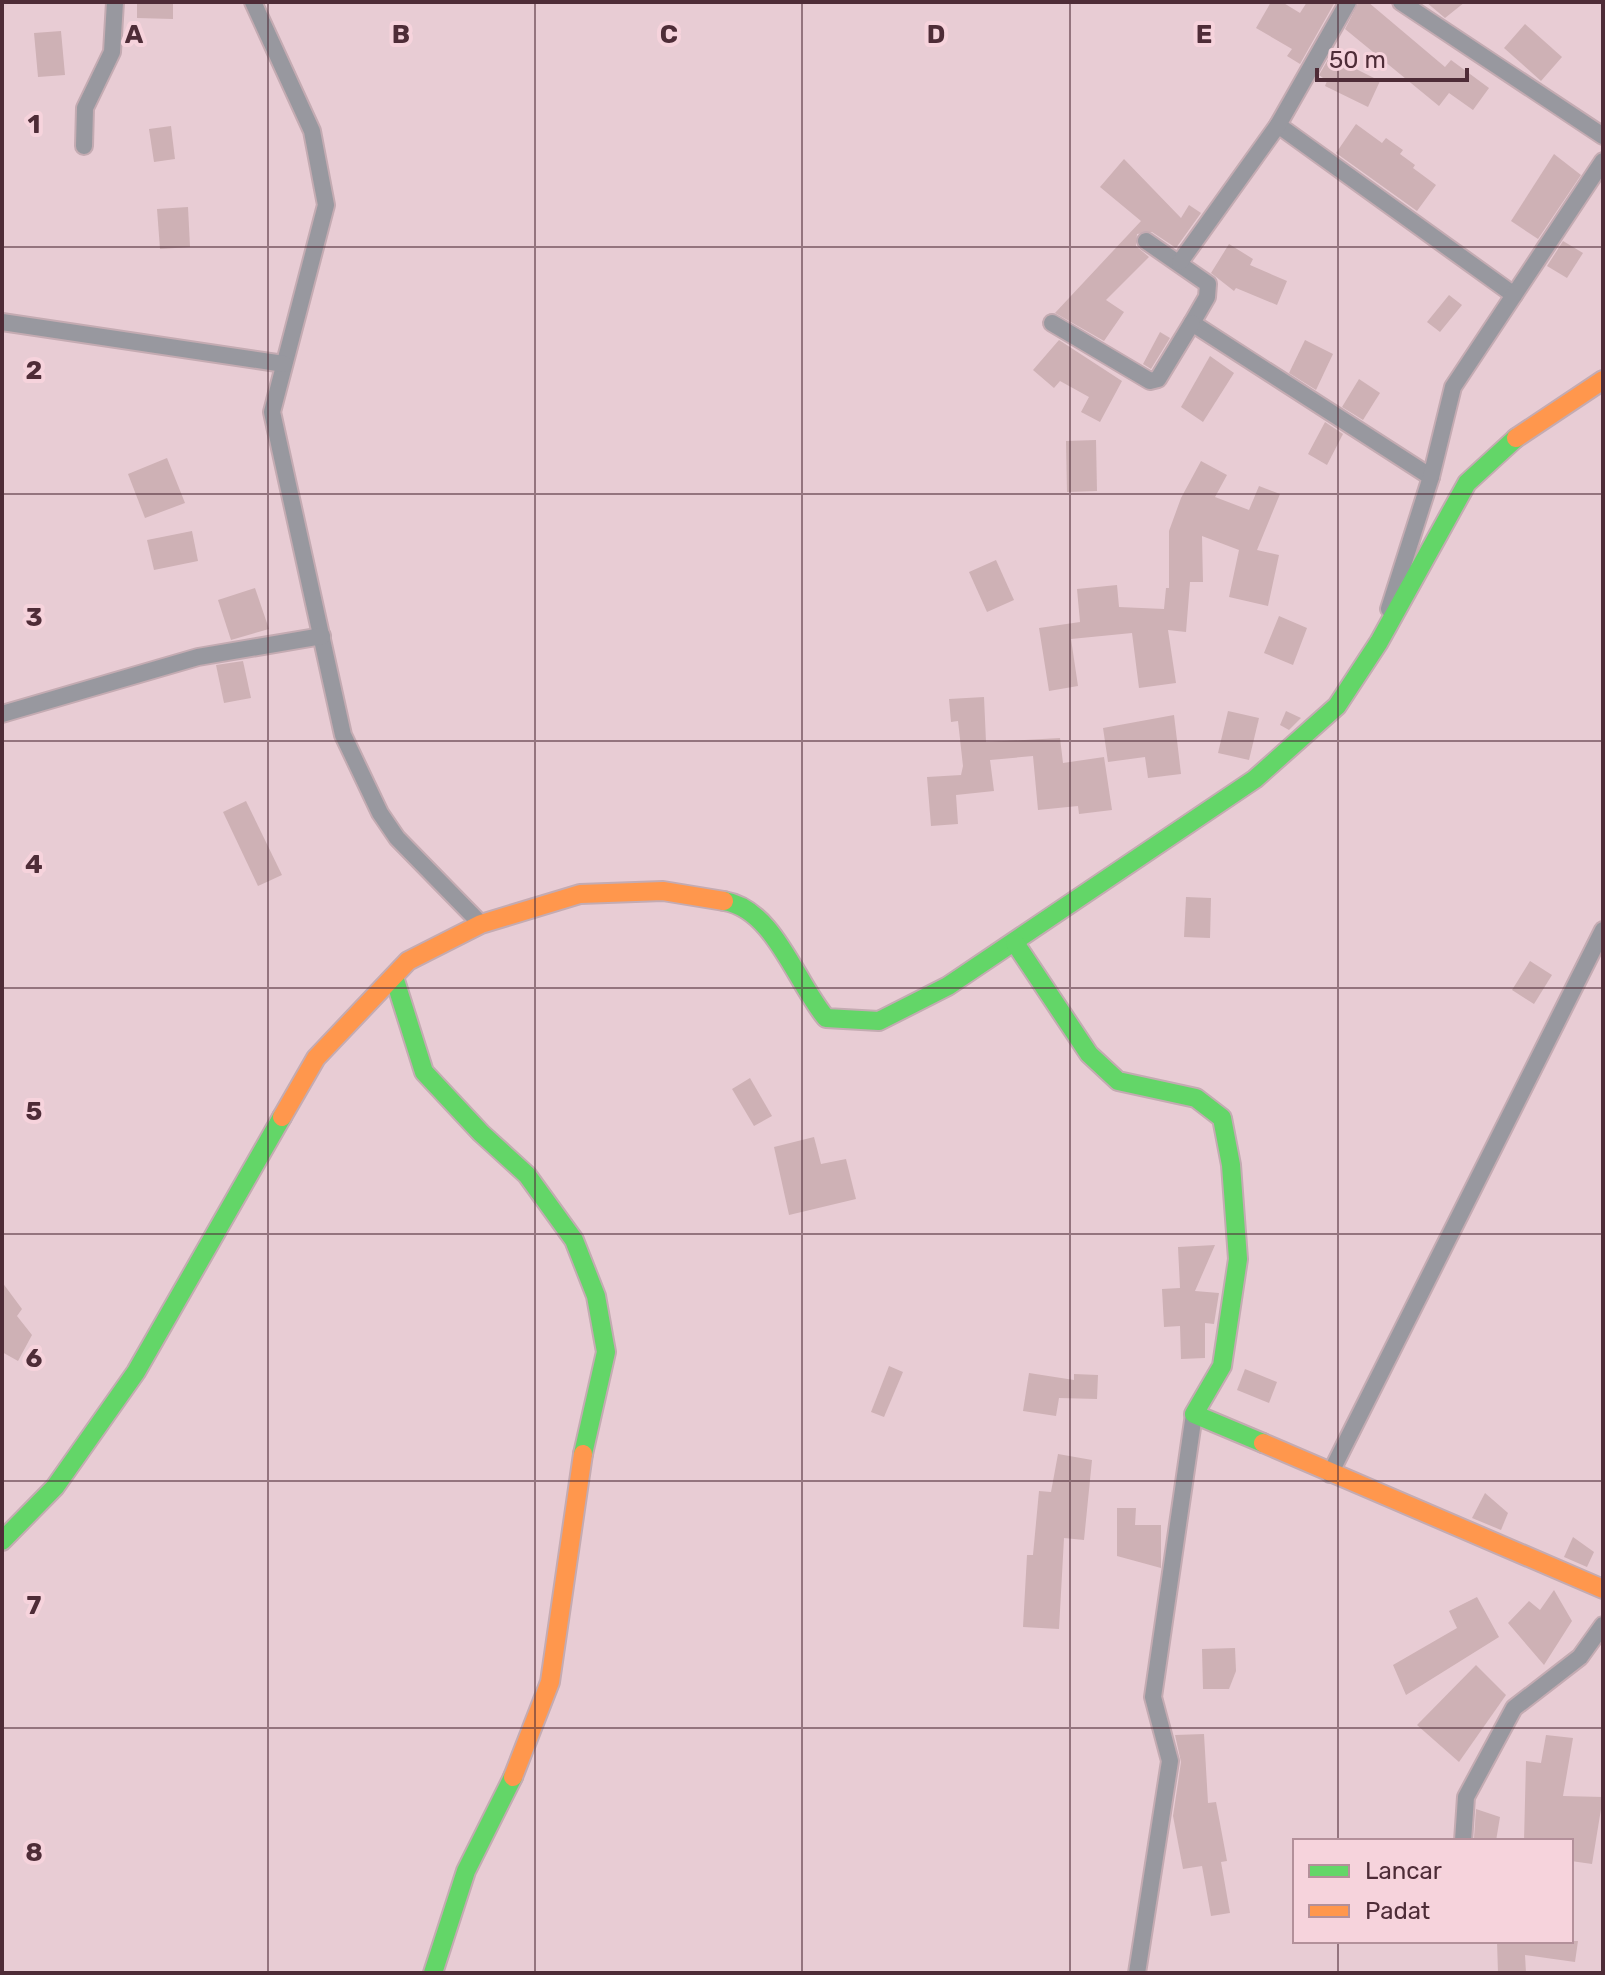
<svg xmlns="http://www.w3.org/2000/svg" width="1605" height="1975" font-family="Rubik,sans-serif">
<rect width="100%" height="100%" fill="#e8ccd4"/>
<g fill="#ceb1b5">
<polygon points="137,2 173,2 173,19 137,18"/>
<polygon points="1271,2 1282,2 1300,13 1307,2 1335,2 1300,64 1287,56 1292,49 1256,28"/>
<polygon points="1359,2 1368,2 1445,67 1451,60 1489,88 1473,110 1449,93 1439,106 1345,29"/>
<polygon points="1426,2 1465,2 1445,18"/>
<polygon points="1525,24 1562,57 1541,81 1504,48"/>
<polygon points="61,31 65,75 38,77 34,33"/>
<polygon points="1330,56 1380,81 1368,107 1325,86 1327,81 1319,75"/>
<polygon points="1356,124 1382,143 1386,138 1403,150 1400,154 1415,165 1413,168 1436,185 1417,211 1336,153"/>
<polygon points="171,126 175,159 154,162 149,129"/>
<polygon points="1554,154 1581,175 1538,239 1511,221"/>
<polygon points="1124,159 1181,218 1189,205 1201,213 1176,248 1152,232 1137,234 1136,246 1149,257 1106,300 1124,312 1104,341 1055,313 1141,221 1100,187"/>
<polygon points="188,207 190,247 160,249 157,209"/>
<polygon points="1563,241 1583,253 1567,278 1547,266"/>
<polygon points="1229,244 1253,259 1250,265 1287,281 1277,305 1236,288 1234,291 1211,273"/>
<polygon points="1449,295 1462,305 1440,332 1427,322"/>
<polygon points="1160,332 1170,338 1151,369 1143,364"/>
<polygon points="1059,340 1122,381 1100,422 1081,412 1089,397 1060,381 1054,388 1033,370"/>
<polygon points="1305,340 1333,354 1316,390 1289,373"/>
<polygon points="1210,356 1234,373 1203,422 1181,407"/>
<polygon points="1359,379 1380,393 1363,420 1342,407"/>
<polygon points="1325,422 1343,434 1327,465 1308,454"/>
<polygon points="1096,440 1097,491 1067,492 1066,441"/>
<polygon points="167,458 185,503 145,518 128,474"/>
<polygon points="1201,461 1227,475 1215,497 1249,510 1259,486 1280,494 1257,550 1279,555 1268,606 1229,597 1239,550 1202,536 1203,582 1190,582 1186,632 1168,630 1176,683 1139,688 1132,633 1071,639 1078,686 1049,691 1039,628 1080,622 1077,589 1117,585 1119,607 1164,609 1166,588 1169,588 1169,531 1181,498"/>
<polygon points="192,531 198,561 154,570 147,540"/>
<polygon points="996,560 1014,600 987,612 969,572"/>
<polygon points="255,588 269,629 231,640 218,600"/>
<polygon points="1279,616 1307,628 1293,665 1264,653"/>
<polygon points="243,661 251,698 224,703 216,665"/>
<polygon points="984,697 986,742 1060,738 1063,763 1104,757 1112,810 1079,814 1078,806 1038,810 1033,756 990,760 994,791 956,795 958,824 931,826 927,777 961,775 963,766 958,721 951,722 949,699"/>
<polygon points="1228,711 1259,718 1249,760 1218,753"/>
<polygon points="1286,711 1301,718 1289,730 1280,725"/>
<polygon points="1174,715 1181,774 1148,778 1145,757 1108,762 1103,728"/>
<polygon points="246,801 282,875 258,886 223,812"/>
<polygon points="1186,897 1211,898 1210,938 1184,937"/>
<polygon points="1530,961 1552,975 1534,1004 1512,990"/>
<polygon points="750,1078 772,1116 754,1126 732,1089"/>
<polygon points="814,1137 821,1164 846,1159 856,1199 789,1215 774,1147"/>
<polygon points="1215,1245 1195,1291 1219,1293 1214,1324 1205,1323 1205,1358 1181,1359 1180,1326 1164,1327 1162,1289 1180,1288 1178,1247"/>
<polygon points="2,1282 22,1309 17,1316 32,1335 18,1361 2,1352"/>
<polygon points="889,1366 903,1372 884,1417 871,1412"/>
<polygon points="1245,1369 1277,1382 1269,1403 1237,1390"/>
<polygon points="1029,1373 1074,1380 1074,1374 1098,1375 1097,1399 1059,1398 1056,1416 1023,1411"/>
<polygon points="1058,1454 1092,1460 1084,1540 1064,1538 1059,1629 1023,1627 1027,1555 1033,1555 1039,1491 1051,1492"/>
<polygon points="1485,1493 1508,1513 1501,1530 1472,1518"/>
<polygon points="1117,1508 1136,1508 1135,1525 1161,1525 1161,1568 1117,1556"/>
<polygon points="1573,1537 1594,1552 1587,1567 1564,1557"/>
<polygon points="1554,1590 1572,1621 1544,1665 1508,1623 1529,1601 1540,1610"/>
<polygon points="1477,1597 1499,1637 1406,1695 1393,1665 1457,1628 1449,1611"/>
<polygon points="1235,1648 1236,1671 1229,1689 1203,1689 1202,1649"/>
<polygon points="1476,1665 1506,1695 1459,1762 1417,1725"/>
<polygon points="1204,1734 1208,1803 1216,1802 1227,1861 1221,1862 1230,1913 1211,1916 1202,1866 1183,1869 1173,1816 1181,1762 1175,1735"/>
<polygon points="1546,1735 1573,1738 1563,1796 1603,1797 1592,1864 1571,1861 1571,1841 1524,1841 1526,1761 1541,1763"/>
<polygon points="1476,1809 1500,1817 1496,1841 1474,1838"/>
<polygon points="1497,1941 1578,1941 1575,1962 1525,1955 1526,1973 1498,1973"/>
</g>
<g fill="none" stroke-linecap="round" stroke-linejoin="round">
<defs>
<g id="street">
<polyline points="253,2 312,131 326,205 272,412 343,735 380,813 397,838 481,924"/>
<polyline points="1401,2 1603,136"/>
<polyline points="1278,125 1514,295"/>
<polyline points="84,146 85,108 112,52 115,2"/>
<polyline points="1146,241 1208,284 1207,297 1192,323 1431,477"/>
<polyline points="1180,262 1278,125 1348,2"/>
<polyline points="2,322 284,364"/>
<polyline points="1052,323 1150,381 1158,379 1192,323"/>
<polyline points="1389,609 1431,477 1453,387 1603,161"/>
<polyline points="2,714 198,657 322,636"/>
<polyline points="1330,1474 1603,930"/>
<polyline points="1463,1841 1466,1797 1514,1708 1580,1657 1603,1625"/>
<polyline points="1137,1973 1170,1761 1153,1697 1194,1414"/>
</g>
<g id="fast">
<path d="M724,901c50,8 71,80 102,117l53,3 69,-35 307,-207 82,-73 42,-64 88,-159 49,-45"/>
<polyline points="1015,943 1089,1054 1118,1081 1196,1098 1222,1118 1231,1165 1238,1259 1222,1366 1194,1414 1263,1443"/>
<polyline points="394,977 424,1072 481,1133 527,1175 574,1240 596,1296 606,1352 583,1454"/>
<polyline points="2,1541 55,1487 136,1372 282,1117"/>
<polyline points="433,1973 466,1871 513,1777"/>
</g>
<g id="slow">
<polyline points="1516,438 1603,380"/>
<polyline points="282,1117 316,1058 408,961 481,924 580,894 663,891 724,901"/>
<polyline points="1263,1443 1603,1589"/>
<polyline points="513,1777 550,1682 583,1454"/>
</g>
</defs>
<use href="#street" stroke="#c4abb2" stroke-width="20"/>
<use href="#fast" stroke="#c4abb2" stroke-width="22"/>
<use href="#slow" stroke="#c4abb2" stroke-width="22"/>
<use href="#street" stroke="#98989f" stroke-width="16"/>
<use href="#fast" stroke="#63d668" stroke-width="18"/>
<use href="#slow" stroke="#ff974d" stroke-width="18"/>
</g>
<path fill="none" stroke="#4e2c37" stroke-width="2" stroke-opacity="0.55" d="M268,2v1971M535,2v1971M802,2v1971M1070,2v1971M1338,2v1839M2,247h1601M2,494h1601M2,741h1601M2,988h1601M2,1234h1601M2,1481h1601M2,1728h1601M1338,1941v32"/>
<g font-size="26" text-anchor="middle" font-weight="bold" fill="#4e2c37" stroke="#f6d3dc" stroke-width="8" stroke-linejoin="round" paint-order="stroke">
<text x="134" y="43">A</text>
<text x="401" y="43">B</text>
<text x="669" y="43">C</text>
<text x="936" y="43">D</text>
<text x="1204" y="43">E</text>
<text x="34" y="133">1</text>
<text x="34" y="379">2</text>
<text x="34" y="626">3</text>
<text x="34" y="873">4</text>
<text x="34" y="1120">5</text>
<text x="34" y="1367">6</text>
<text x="34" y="1614">7</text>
<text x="34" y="1861">8</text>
</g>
<rect width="1605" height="1975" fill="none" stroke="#4e2c37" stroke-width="8"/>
<rect x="1293" y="1839" width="280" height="104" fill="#f6d3dc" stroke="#b3909a" stroke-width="2"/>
<rect x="1309" y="1865" width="40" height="12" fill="#63d668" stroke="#b3909a" stroke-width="2"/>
<text x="1365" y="1879" font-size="24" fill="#4e2c37">Lancar</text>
<rect x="1309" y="1905" width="40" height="12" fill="#ff974d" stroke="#b3909a" stroke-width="2"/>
<text x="1365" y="1919" font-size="24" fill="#4e2c37">Padat</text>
<path d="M1317 68v12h150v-12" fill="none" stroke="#4e2c37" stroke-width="4"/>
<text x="1329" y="68" font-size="24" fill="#4e2c37" stroke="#f6d3dc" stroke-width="6" paint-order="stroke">50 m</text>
</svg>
